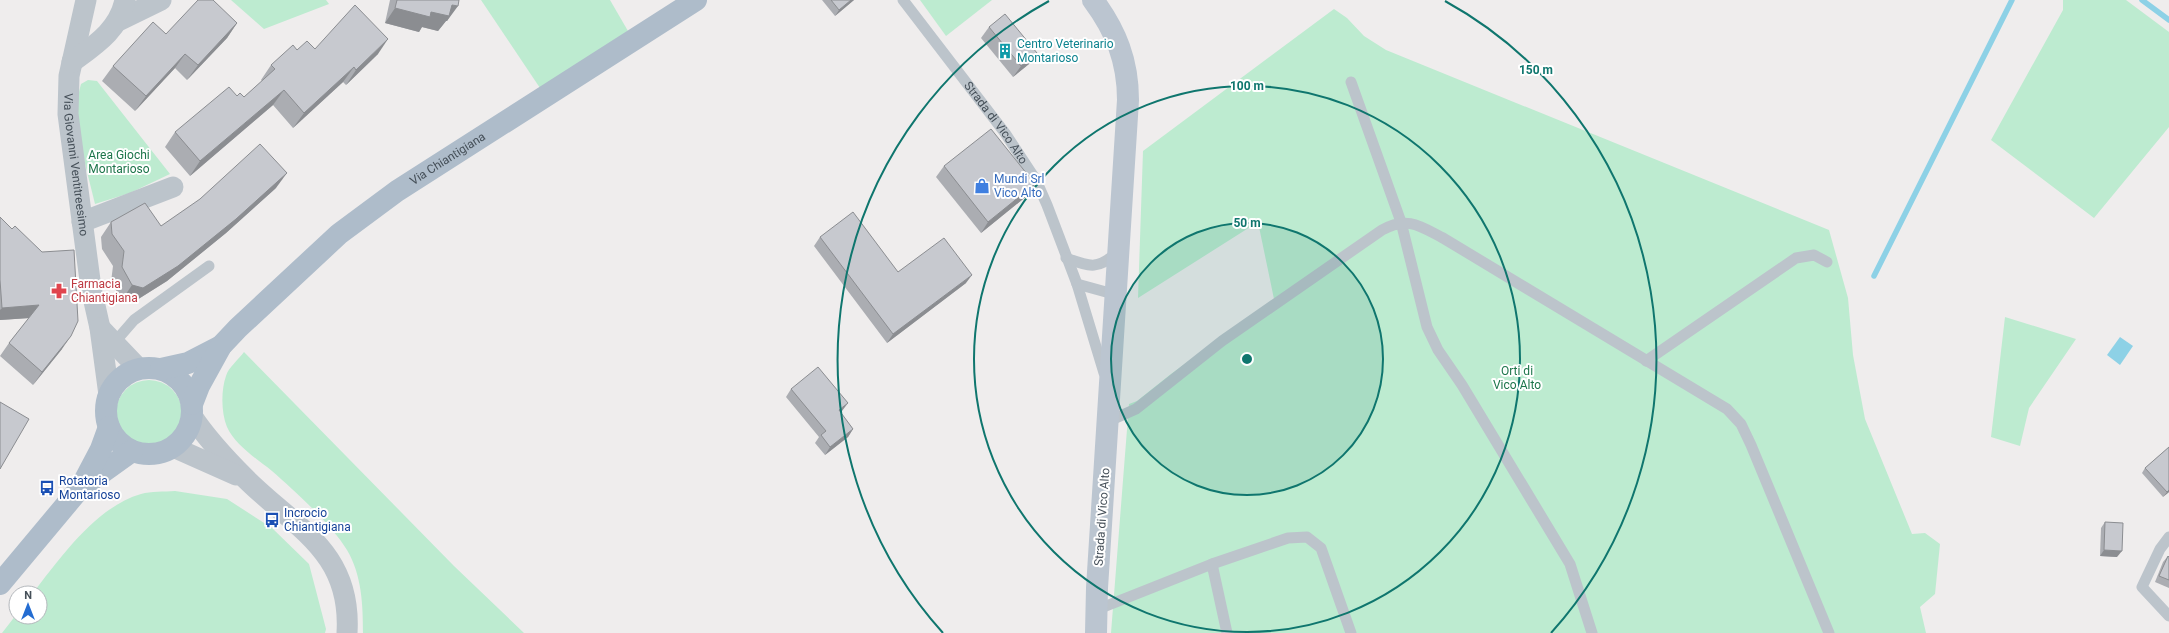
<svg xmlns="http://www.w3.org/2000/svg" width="2169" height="633" font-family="Roboto,sans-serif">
<rect width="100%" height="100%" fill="#efeded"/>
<g fill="#bdebd0">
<polygon points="231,0 326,0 329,4 264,29"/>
<polygon points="481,0 610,0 628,31 540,88"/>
<polygon points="920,0 992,0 946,36"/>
<polygon points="2063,0 2126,0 2169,32 2169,127 2094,218 1991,140 2063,10"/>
<polygon points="1334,9 1347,18 1364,36 1386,50 1829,230 1848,298 1853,355 1865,419 1912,534 1925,533 1940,544 1935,594 1920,607 1926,633 1111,633 1129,404 1137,401 1171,374 1274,299 1258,222 1138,298 1143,151"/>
<path d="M88,80l9,1 73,93 -40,19 -35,11c-8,-36 -25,-85 -14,-120z"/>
<polygon points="2005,317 2076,339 2029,408 2020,446 1991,437"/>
<path d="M244,352l210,214 70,67h-161c0,-27 -1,-58 -16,-83 -15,-25 -52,-59 -75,-79 -15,-12 -37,-26 -45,-44 -6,-15 -6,-37 -1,-51 2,-8 13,-17 18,-24z"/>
<circle cx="149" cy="413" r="33"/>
<path d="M175,491l52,8 45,29 37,36 17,65 -1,4h-323l14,-18v2h24v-24h-7c28,-36 63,-86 108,-99 10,-3 23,-2 34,-3z"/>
</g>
<polygon fill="#8dd1e6" points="2120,337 2133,346 2120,365 2107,355"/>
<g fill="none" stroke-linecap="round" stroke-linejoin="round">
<g stroke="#8dd1e6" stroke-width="5.5">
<polyline points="2142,0 2169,20"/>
<polyline points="1874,276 2012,0"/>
</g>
<g stroke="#bcc4cb" stroke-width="11">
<path id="s1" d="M903,0l102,133 31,47 11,25 30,79 27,89"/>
<polyline points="1351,82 1401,222 1427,327 1438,350 1462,385 1570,564 1592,633"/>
<path d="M1066,258c25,9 31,12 52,-6"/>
<polyline points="1077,284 1117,295"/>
<polyline points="114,343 134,320 209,266"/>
<polyline points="1646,361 1796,258 1814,255 1827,262"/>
<path d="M1109,421l27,-12 86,-68 160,-111c25,-14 38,-4 61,8l284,171 14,15 10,21 78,188"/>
<polyline points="2169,537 2160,549 2142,587 2169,616"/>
<polyline points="1212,564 1227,633"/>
<polyline points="1096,610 1212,564 1288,538 1307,537 1321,548 1351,633"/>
</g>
<g stroke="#bcc4cb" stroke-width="21">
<path id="s2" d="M86,0l-17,76 -1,38 23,174 9,40 9,67"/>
<polyline points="118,21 161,0"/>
<path d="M72,62c23,-17 47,-32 53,-62"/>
<polyline points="82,222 173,187"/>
<polyline points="100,328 139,369"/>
<path d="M192,416c15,23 34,43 53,62 50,50 107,73 102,155"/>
<polyline points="173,447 236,475"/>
</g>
<path stroke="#bbc5d0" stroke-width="22" d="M1093,0c23,31 35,61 35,100l-31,488 -1,45"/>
<g stroke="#aebcca" stroke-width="22">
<circle cx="149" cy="411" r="43"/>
<polyline points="161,369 188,363 221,346"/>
<path id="s3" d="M192,404l7,-18 22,-40 17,-18 101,-94 58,-43 299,-191"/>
<polyline points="86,484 132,451"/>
<polyline points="0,584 81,487 101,449 109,427"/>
</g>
</g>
<g fill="#abadb2">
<polygon points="390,0 459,0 447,21 446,21 438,31 422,27 419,32 385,23"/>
<polygon points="822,0 854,0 835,16"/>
<polygon points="237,23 227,38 187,80 175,68 135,111 102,81 113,66 166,34"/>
<polygon points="989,27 1037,53 1029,64 1013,77 981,38"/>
<polygon points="315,49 378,54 346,85 343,82 293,128 273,105 190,176 165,147 175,132 237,96 244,97 262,81 261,80 271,65 297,50"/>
<polygon points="944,166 1035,184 1028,195 981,233 936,177"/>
<polygon points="276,188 226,233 167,281 132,303 122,300 111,282 113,266 102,249 101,237 111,222 161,226"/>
<polygon points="0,217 62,349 33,385 0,356 9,343 29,318 0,320"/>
<polygon points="820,237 898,272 966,283 887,343 814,246"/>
<polygon points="791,389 842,411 840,412 853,429 848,437 825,455 815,443 819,437 786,397"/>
<polygon points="2169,447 2169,492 2163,497 2142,473 2145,468"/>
<polygon points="2105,522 2117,557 2100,556 2101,528"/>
<polygon points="2168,556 2169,557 2169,588 2155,582 2163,562"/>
</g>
<g fill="#8b8d91">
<polygon points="851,0 854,0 835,16 839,10"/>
<polygon points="452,5 458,6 447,21 446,21 438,31 422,27 419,32 385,23 395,8 431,12"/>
<polygon points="237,23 227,38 187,80 198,65"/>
<polygon points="388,39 378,54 346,85 356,70"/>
<polygon points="1037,53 1029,64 1013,77 1021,66"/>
<polygon points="185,54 175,68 135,111 146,96"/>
<polygon points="354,67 343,82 293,128 304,113"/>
<polygon points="284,90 273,105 190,176 200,161"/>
<polygon points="287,173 276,188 226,233 167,281 132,303 122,300 132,285"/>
<polygon points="1035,184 1028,195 981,233 988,222"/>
<polygon points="972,275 966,283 887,343 893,334"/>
<polygon points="39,305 30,318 0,320 0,310 2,308"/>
<polygon points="71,336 62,349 33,385 42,372"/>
<polygon points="848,403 842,411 833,418 839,410"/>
<polygon points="853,429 848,437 825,455 830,447"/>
<polygon points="2169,490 2169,492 2163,497 2167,492"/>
<polygon points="2104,550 2122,551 2117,557 2100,556"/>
</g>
<g fill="#c7c9cf" stroke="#8b8d91">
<polygon points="198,0 213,0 237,23 198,65 185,54 146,96 113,66 153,22 166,34"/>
<polygon points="397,0 459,0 458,6 452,5 449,16 431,12 430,17 395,8"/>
<polygon points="831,0 851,0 839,10"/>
<polygon points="355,5 388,39 356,70 354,67 304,113 284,90 200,161 175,132 229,87 237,96 240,93 244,97 275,69 271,65 293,45 297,50 307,41 315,49"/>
<polygon points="1005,14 1037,53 1021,66 989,27"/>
<polygon points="991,129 1035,184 988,222 944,166"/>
<polygon points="260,144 287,173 236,219 178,266 143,288 132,285 122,267 124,251 112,234 111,222 145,203 161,226 200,199"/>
<polygon points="853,212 898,272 944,238 972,275 893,334 820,237"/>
<polygon points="0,217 12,229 15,226 42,252 74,250 78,321 71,336 42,372 9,343 39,305 2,308 0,280"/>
<polygon points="818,367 848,403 839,410 853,429 830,447 821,435 826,431 791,389"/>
<polygon points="0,402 29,419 0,469"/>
<polygon points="2169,447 2169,490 2167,492 2145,468"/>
<polygon points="2105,522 2123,523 2122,551 2104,550"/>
<polygon points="2168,556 2169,557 2169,580 2159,576"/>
</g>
<circle cx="1247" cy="359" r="136" fill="#0f766e" fill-opacity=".12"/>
<g fill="none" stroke="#0f766e" stroke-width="2">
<circle cx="1247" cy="359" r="136"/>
<circle cx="1247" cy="359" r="273"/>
<path d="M943 633A409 409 0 0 1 1049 1M1445 1A409 409 0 0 1 1551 633"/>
</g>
<defs>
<symbol id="building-bare" viewBox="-9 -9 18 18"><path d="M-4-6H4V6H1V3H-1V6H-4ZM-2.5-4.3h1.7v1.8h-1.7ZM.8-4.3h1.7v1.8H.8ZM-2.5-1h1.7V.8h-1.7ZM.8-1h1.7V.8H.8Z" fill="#0f9aa8" stroke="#fff" stroke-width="2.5" paint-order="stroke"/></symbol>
<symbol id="shop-bare" viewBox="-9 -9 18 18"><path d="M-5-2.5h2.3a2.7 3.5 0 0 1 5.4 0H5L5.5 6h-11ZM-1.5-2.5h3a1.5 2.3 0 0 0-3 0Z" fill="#3f7fe0" stroke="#fff" stroke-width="2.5" paint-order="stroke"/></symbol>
<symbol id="pharmacy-bare" viewBox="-9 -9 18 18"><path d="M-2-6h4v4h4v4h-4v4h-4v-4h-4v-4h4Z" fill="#e0444e" stroke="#fff" stroke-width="2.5" paint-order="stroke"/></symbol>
<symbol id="bus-bare" viewBox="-9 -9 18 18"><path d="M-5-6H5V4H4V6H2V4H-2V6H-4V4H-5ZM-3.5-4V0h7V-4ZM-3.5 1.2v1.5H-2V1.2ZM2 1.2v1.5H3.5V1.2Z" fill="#1a4fb4" stroke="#fff" stroke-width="2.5" paint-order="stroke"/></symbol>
</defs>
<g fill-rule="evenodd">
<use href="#building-bare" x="994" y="40" width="22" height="22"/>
<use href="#shop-bare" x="971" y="175" width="22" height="22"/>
<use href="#pharmacy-bare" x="48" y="280" width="22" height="22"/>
<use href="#bus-bare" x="36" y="477" width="22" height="22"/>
<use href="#bus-bare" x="261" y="509" width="22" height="22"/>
</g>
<g text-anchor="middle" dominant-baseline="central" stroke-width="4" stroke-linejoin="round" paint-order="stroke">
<g font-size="12" fill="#0d838f" stroke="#fff" text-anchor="start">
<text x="1017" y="44">Centro Veterinario<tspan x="1017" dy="14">Montarioso</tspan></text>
</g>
<g font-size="12" fill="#465059" stroke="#fff">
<text stroke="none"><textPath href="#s1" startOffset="154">Strada di Vico Alto</textPath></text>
<text stroke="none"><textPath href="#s3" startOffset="360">Via Chiantigiana</textPath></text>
<text stroke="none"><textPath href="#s2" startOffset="167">Via Giovanni Ventitreesimo</textPath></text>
<text transform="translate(1102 517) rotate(-86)">Strada di Vico Alto</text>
</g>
<g font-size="12" fill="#1c754a" stroke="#fff">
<text x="119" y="155">Area Giochi<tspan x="119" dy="14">Montarioso</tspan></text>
<text x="1517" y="371">Orti di<tspan x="1517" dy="14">Vico Alto</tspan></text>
</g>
<g font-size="12" fill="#366cbe" stroke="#fff" text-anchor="start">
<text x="994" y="179">Mundi Srl<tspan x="994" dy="14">Vico Alto</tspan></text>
</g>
<g font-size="12" fill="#be3a42" stroke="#fff" text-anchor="start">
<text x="71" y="284">Farmacia<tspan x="71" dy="14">Chiantigiana</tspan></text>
</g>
<g font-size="12" fill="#164399" stroke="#fff" text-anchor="start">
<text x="59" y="481">Rotatoria<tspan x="59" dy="14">Montarioso</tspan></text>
<text x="284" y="513">Incrocio<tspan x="284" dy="14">Chiantigiana</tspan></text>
</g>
</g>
<circle cx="1247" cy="359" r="6" fill="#0f766e" stroke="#fff" stroke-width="2"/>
<g font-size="12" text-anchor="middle" font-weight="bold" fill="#0f766e" stroke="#fff" stroke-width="4" stroke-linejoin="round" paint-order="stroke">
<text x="1536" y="74">150 m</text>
<text x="1247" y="90">100 m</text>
<text x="1247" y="227">50 m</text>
</g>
<g transform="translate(28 605)"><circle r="19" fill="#ffffff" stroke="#b5b9bd"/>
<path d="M0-3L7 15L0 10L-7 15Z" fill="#246dd2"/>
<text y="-6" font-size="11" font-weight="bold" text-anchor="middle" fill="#465059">N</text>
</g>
</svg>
